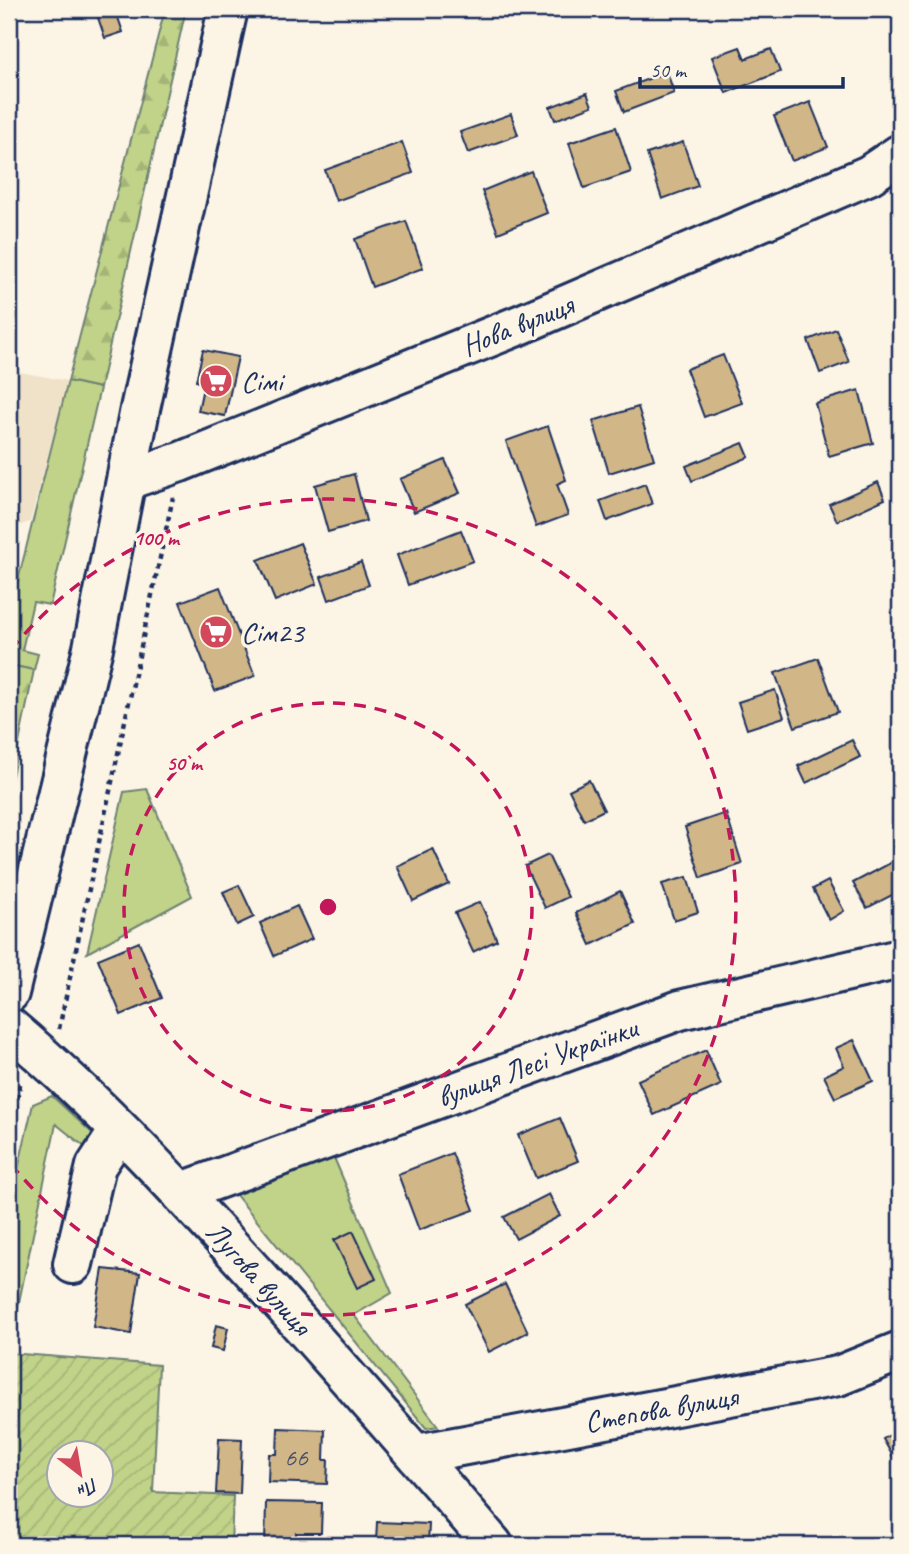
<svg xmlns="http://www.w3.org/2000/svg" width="909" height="1554" font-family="Caveat,sans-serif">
<defs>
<pattern id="forest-firs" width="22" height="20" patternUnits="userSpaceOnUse" patternTransform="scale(1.75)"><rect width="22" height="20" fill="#c1d388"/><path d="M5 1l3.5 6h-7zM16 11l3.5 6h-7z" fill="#a5b578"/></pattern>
<pattern id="garden-furrows" width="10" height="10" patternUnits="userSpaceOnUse" patternTransform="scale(1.75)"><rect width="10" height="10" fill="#c1d388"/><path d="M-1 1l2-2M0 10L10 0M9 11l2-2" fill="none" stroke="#a5b578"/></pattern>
</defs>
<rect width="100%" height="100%" fill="#fcf5e5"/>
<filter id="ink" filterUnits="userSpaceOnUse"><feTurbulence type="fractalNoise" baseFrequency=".0143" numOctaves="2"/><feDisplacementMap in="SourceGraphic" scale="14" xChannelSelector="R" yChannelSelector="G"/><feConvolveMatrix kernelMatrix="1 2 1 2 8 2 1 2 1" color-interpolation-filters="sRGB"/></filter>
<g filter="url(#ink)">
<polygon fill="#efe2c9" points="15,371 68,381 30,522 9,529 9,373"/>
<g fill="#c1d388" stroke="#6e8173" stroke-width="2">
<polygon points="68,381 100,388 50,605 33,602 22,650 38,654 34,670 9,665 9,616"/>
<polygon points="147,789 192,896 87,953 124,792"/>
<polygon points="52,1096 104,1144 95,1155 56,1124 9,1350 9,1208 33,1104"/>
<polygon points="332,1153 392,1293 354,1315 438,1426 426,1428 231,1189"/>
</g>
<g fill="url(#forest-firs)" stroke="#6e8173" stroke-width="2">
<polygon points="165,9 186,9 100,388 68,381"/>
<polygon points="9,665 34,670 9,791"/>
</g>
<path fill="url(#garden-furrows)" stroke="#6e8173" stroke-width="2" fill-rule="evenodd" d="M9,1353l150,12 -6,127 80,4 -2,49h-222zM60,1452h42v42h-42z"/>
<g fill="#d1b687" stroke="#1b2f5e" stroke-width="2">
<polygon points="95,9 115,9 123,32 105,38"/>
<polygon points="740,47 745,59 771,49 780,72 726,93 712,57"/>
<polygon points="667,72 674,93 624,112 616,91"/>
<polygon points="587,93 592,106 555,120 550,107"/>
<polygon points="810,102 828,147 792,161 774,116"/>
<polygon points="511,114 518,135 468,153 460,132"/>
<polygon points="616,127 631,172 584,188 569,143"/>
<polygon points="402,142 413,173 336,201 325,170"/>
<polygon points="683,142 698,186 662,199 647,154"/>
<polygon points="531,171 547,213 498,233 482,191"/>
<polygon points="406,221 423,268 372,287 355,239"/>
<polygon points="836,329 849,362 820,373 808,340"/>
<polygon points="203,350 238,357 225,416 198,411 204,383 196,381"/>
<polygon points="723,355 742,403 704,417 686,369"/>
<polygon points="859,390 873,443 829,456 815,403"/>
<polygon points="638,407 654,459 609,473 593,421"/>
<polygon points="548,426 566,480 557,484 568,515 536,527 506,441"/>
<polygon points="743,443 749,457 692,481 686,466"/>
<polygon points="445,460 460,493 414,512 400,479"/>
<polygon points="354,474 366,521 328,532 315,485"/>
<polygon points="878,482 885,499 837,521 829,504"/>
<polygon points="645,484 652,504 607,521 600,501"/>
<polygon points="461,530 473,561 408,585 397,555"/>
<polygon points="300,543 317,584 275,601 258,560"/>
<polygon points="361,562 369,585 329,600 321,577"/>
<polygon points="220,587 255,676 215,691 180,602"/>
<polygon points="818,658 838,712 795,727 775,673"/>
<polygon points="775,690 784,717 747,729 738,702"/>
<polygon points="852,740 860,757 806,783 798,766"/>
<polygon points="589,780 604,810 584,820 569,790"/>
<polygon points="726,813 742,864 701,878 685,827"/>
<polygon points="433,849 449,884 413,901 397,866"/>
<polygon points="548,855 568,897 545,908 525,866"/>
<polygon points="894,861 900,872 900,891 867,908 853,883"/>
<polygon points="687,877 698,912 674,920 662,884"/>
<polygon points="828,881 844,911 829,920 813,889"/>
<polygon points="239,885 254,917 237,925 223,892"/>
<polygon points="620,891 635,924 591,945 576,913"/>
<polygon points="480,902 497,940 473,952 455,913"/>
<polygon points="297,906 312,939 274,956 260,923"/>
<polygon points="139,942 162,998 121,1015 98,959"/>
<polygon points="854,1040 873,1081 835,1098 824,1076 844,1066 836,1048"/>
<polygon points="706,1050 721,1085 654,1115 638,1080"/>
<polygon points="560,1118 578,1161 536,1178 518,1135"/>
<polygon points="452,1153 474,1210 419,1230 398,1174"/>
<polygon points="549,1194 560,1216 516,1239 504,1217"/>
<polygon points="353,1231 376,1279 357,1288 334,1240"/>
<polygon points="103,1269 140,1273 131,1334 93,1327"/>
<polygon points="505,1284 528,1332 489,1352 465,1304"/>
<polygon points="216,1325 228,1328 223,1351 211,1348"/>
<polygon points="278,1428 325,1430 324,1460 328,1460 327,1484 268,1482 269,1454 277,1454"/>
<polygon points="900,1429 900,1469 883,1439"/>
<polygon points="219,1438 242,1439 240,1494 216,1493"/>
<polygon points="266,1502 322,1503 321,1533 296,1533 296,1545 265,1545"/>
<polygon points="377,1522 429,1524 428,1545 364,1545 364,1541 376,1542"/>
</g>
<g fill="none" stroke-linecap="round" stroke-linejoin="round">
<defs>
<g id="minor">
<polyline points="127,480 180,462 522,324 869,175 900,154"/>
<path d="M9,1027c94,79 178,172 261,263 75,84 150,168 223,255"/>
<polyline points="182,1192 680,1010 900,959"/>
<polyline points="73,1264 96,1166 119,1131"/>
<polyline points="417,1454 838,1376 900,1351"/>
</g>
<polyline id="major" points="9,993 93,648 140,409 228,9"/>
</defs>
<use href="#minor" stroke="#1b2f5e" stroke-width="44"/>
<use href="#major" stroke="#1b2f5e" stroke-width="44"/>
<g stroke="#1b2f5e" stroke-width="4.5" stroke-dasharray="5 5" stroke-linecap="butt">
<polyline points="59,1029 173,497"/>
<polyline points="9,1138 21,1080"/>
</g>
<use href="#minor" stroke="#fcf5e5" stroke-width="38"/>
<use href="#major" stroke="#fcf5e5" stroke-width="38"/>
</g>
</g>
<g fill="none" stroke="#c2185b" stroke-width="3.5" stroke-dasharray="12 9">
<circle cx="328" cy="907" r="204"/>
<path d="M11 650A408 408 0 1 1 11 1164"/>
</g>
<defs>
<symbol id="supermarket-disc" viewBox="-11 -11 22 22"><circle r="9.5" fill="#d1495b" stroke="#fcf5e5"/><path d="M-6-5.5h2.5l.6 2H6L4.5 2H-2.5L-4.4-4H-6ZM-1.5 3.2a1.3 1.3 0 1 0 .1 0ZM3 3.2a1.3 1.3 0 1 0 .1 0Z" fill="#fff"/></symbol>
</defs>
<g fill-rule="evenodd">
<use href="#supermarket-disc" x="197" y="362" width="38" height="38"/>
<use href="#supermarket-disc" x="197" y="613" width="38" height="38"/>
</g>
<g text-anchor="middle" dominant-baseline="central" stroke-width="7" stroke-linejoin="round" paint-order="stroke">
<g font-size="26" fill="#485168">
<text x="296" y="1457">66</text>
</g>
<g font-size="30" fill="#1b2f5e" stroke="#fcf5e5">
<text transform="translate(517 325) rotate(-22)">Нова вулиця</text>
<text transform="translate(537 1062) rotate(-20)">вулиця Лесі Українки</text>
<text transform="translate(259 1278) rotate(48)">Лугова вулиця</text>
<text transform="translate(661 1409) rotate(-10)">Степова вулиця</text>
</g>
<g font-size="30" fill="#1b2f5e" stroke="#fcf5e5" text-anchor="start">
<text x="241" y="381">Сімі</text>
<text x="241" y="632">Сім23</text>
</g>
</g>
<circle cx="328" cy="907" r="10" fill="#c2185b" stroke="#fcf5e5" stroke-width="3.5"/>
<g font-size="21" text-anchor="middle" font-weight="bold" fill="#c2185b" stroke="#fcf5e5" stroke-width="7" stroke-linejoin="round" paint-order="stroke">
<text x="156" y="545">100 m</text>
<text x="184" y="770">50 m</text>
</g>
<rect width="909" height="1554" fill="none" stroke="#fcf5e5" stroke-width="35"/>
<rect x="18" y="18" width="874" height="1519" fill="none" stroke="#1b2f5e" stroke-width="2.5" filter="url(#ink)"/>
<g transform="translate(80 1474) rotate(149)"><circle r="33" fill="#fcf5e5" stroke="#a2a6af" stroke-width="2"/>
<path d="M0-5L12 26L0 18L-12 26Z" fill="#d1495b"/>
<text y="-10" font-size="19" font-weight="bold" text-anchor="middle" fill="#1b2f5e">Пн</text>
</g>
<path d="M640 77v10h203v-10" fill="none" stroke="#1b2f5e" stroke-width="3.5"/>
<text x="650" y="77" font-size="21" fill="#1b2f5e" stroke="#fcf5e5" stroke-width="5" paint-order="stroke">50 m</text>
</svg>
